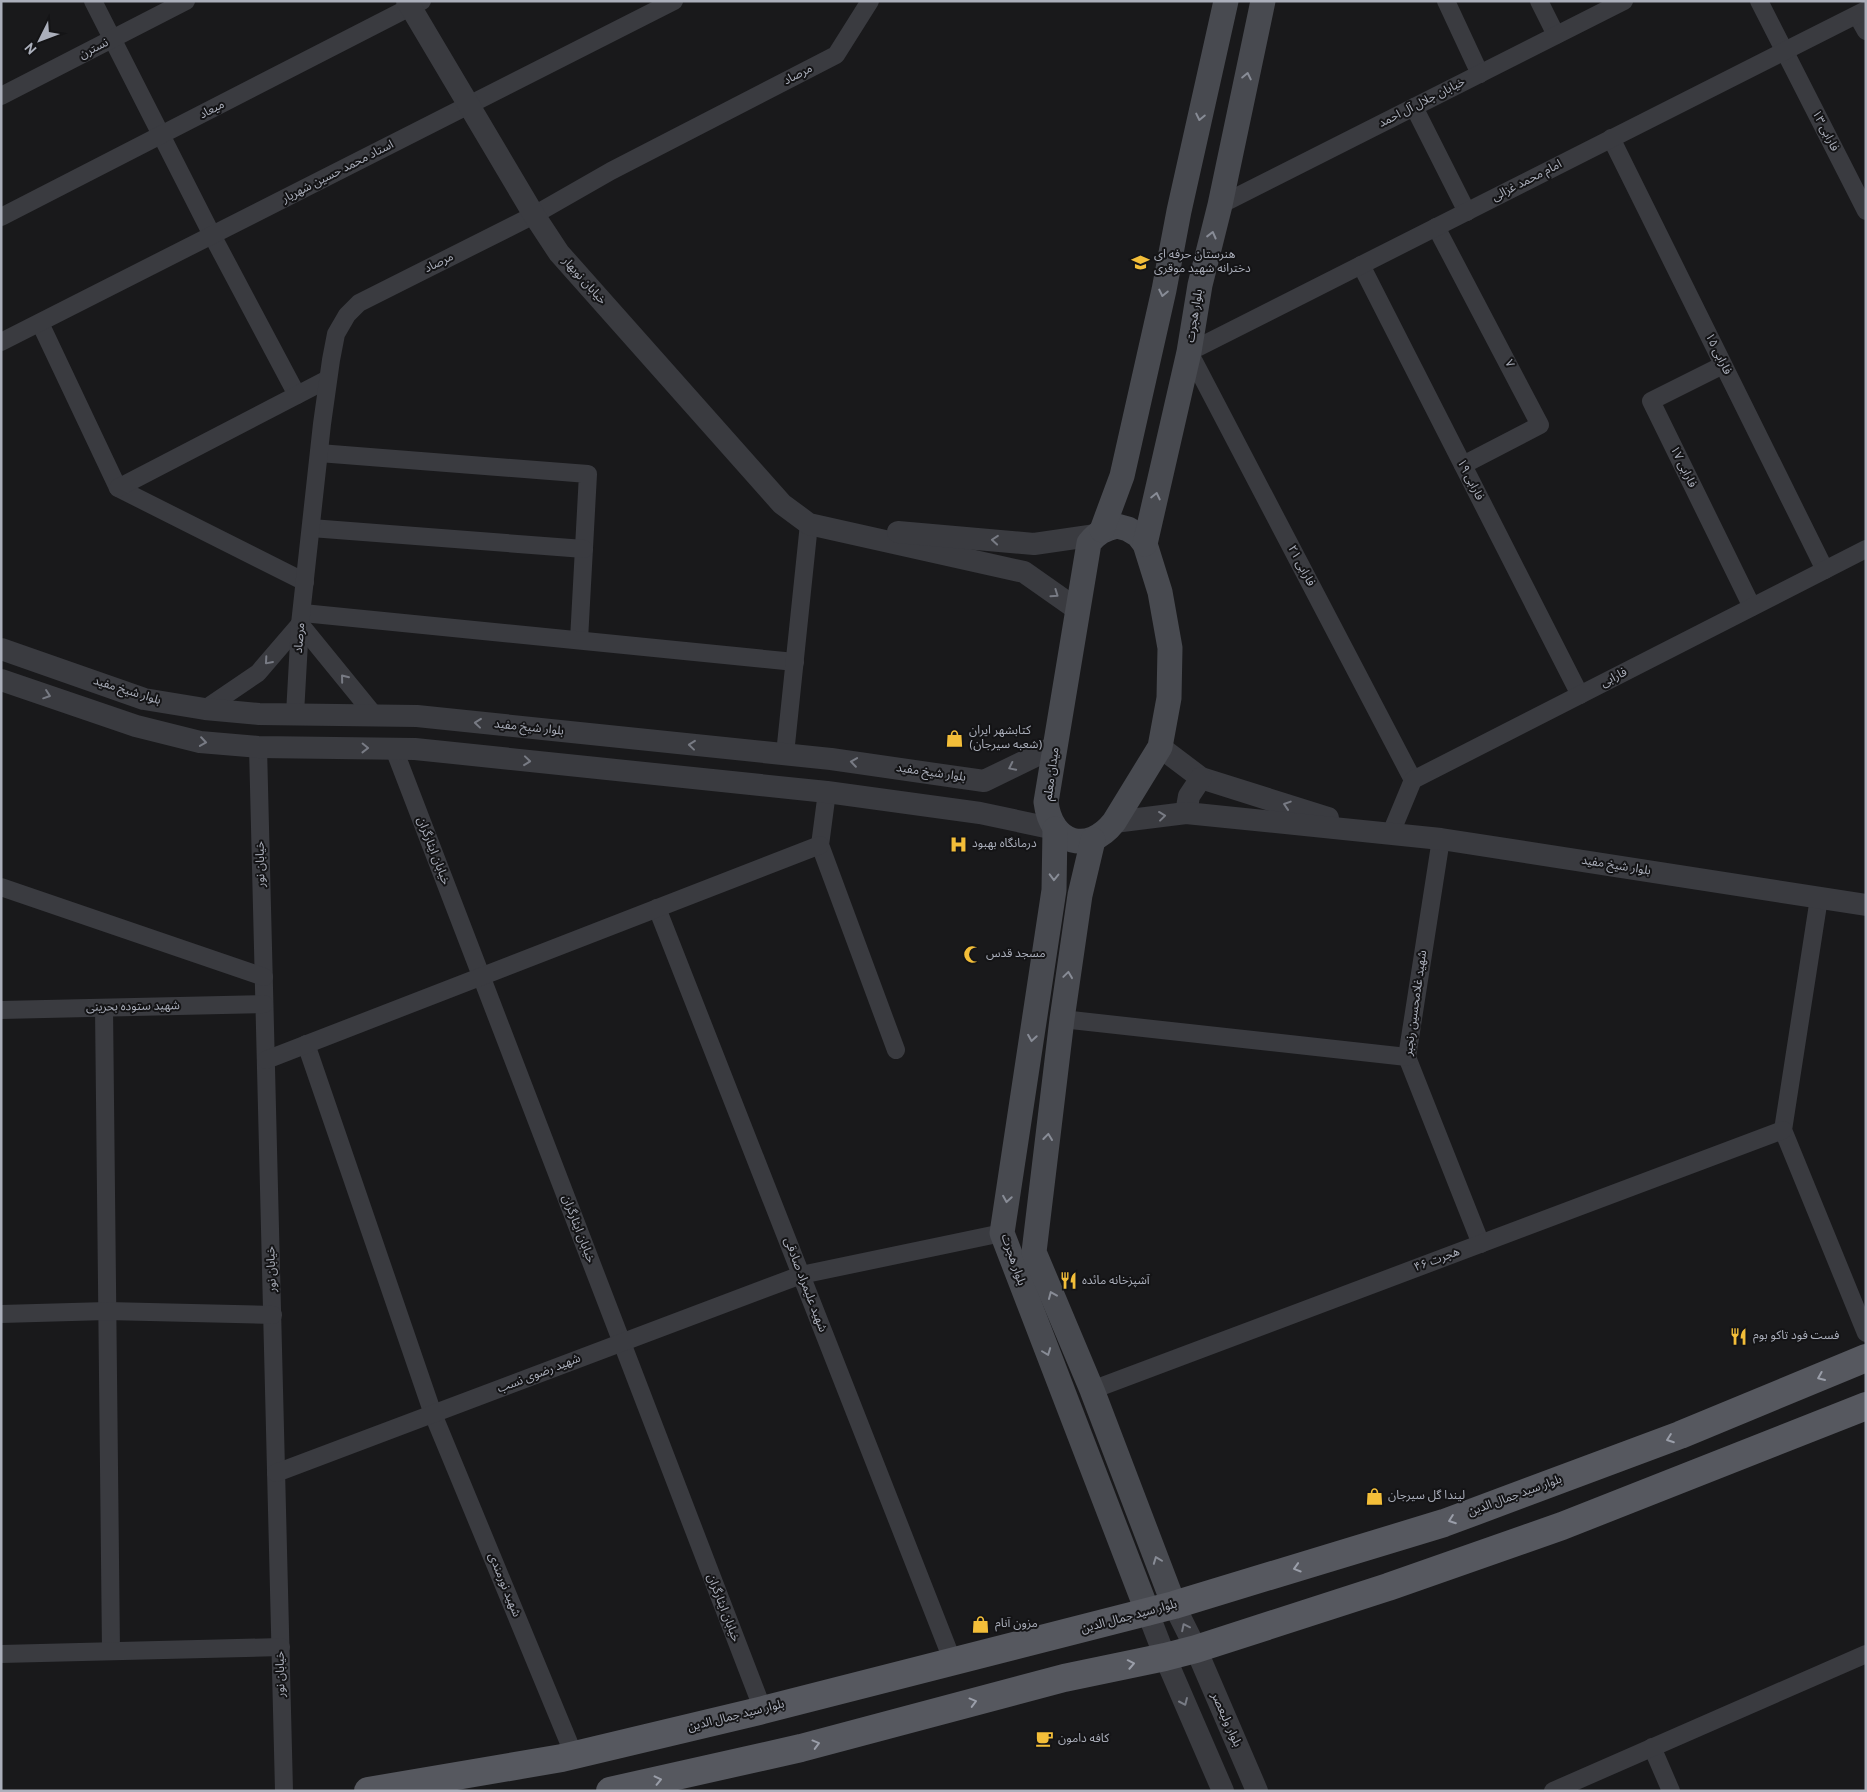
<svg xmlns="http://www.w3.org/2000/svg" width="1867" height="1792" font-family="Overpass,'Noto Sans Arabic',sans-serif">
<rect width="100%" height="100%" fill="#19191b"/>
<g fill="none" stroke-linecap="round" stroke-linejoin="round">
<g stroke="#3a3b40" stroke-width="18">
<polyline points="93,1 212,235 297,395"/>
<polyline points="1446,1 1480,74"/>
<polyline points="1539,1 1556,35"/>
<polyline points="1759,1 1866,211"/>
<polyline points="1857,15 1866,31"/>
<polyline points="1,96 186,1"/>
<polyline points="1414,107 1467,212"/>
<polyline points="1611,138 1825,570"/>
<polyline points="1220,205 1624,1"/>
<polyline points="1,217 422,1"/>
<polyline points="1436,227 1540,425 1463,465"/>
<polyline points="1361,265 1580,695"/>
<polyline points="40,323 118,488 305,582"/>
<polyline points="1,342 674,1"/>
<polyline points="1723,365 1651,401 1752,607"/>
<polyline points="319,453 588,474 579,640"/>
<polyline points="118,488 328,379"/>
<polyline points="311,528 584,549"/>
<polyline points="303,613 795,662"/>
<polyline points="300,624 375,716"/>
<polyline points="205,709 258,673 300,624"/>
<polyline points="295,714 300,624 322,424 331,360 336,334 347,315 359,303 534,215 611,171 836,55 870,1"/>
<polyline points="258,747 284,1791"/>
<polyline points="394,749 763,1710"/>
<polyline points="785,754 809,524"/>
<polyline points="1413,780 1189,352 1866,10"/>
<polyline points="827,792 820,845 896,1050"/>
<polyline points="1391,833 1413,780 1866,549"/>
<polyline points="1441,839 1407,1057 1481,1244"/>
<polyline points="1,887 264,977"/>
<polyline points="1819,898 1783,1130 1866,1333"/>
<polyline points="657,908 953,1662"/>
<polyline points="104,1008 111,1651"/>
<polyline points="1,1010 264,1004"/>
<polyline points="1062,1019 1407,1057"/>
<polyline points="306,1044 433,1414 574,1755"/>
<polyline points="266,1060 820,845"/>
<polyline points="1,1314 107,1311 273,1315"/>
<polyline points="1092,1390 1783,1130"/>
<polyline points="276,1473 801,1275 1002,1233"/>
<polyline points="1,1654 281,1647"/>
<polyline points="1652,1747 1671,1791"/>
<polyline points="1553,1791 1866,1654"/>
</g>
<g stroke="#3a3b40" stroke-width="22">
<polyline points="407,1 534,215 559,253 782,504 809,524 1024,572 1078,610"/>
<polyline points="898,532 1034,544 1096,535"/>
<polyline points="1,649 144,699 205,709 259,714 417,716 831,759 984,781 1056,746"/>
<polyline points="1,680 136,726 200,742 258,747 415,749 827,792 980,813 1055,829"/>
<polyline points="1160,747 1201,778 1328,818"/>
<polyline points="1186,813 1189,796 1201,778"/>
<polyline points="1114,822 1186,813 1441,839 1866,905"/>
<polyline points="1174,1605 1196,1649 1257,1791"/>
<polyline points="1148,1613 1165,1657 1223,1791"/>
</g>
<g stroke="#484a50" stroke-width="25">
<path d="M1117,526l11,3 10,6 7,9 15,48 10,56 -1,50 -9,49 -46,75c-26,33 -63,22 -68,-20l43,-259c8,-10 15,-14 28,-17z"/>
<polyline points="1102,530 1122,476 1164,290 1179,211 1226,1"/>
<polyline points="1145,544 1189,352 1200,285 1220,205 1263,1"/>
<polyline points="1055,829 1054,890 1002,1233 1148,1613"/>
<polyline points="1093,840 1080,895 1062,1019 1034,1252 1092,1390 1174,1605"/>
</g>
<g stroke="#56585f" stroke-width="28">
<polyline points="368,1791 562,1758 763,1710 1174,1605 1444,1523 1680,1435 1866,1358"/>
<polyline points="610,1791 801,1748 1064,1678 1165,1657 1196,1649 1388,1587 1562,1526 1866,1406"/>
</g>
</g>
<defs><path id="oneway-chevron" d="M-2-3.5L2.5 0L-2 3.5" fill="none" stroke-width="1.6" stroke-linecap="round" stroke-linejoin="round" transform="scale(1.25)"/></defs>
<g stroke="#888c96">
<use href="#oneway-chevron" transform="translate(1247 76) rotate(-78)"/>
<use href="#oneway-chevron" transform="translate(1200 117) rotate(102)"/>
<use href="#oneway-chevron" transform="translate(1212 235) rotate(-76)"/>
<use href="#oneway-chevron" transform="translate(1163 293) rotate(102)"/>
<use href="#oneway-chevron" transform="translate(1156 496) rotate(-77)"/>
<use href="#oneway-chevron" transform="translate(1054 877) rotate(91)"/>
<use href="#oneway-chevron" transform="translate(1068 975) rotate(-82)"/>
<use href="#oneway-chevron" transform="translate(1032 1038) rotate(99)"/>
<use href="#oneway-chevron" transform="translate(1048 1137) rotate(-83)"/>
<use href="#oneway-chevron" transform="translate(1007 1199) rotate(99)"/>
<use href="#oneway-chevron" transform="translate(1052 1295) rotate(-113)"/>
<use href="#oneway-chevron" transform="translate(1047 1352) rotate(69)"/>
<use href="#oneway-chevron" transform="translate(1157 1560) rotate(-111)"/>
</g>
<g stroke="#787b84">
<use href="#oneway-chevron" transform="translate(995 540) rotate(-175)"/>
<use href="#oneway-chevron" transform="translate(1055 594) rotate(35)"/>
<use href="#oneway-chevron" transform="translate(268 661) rotate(131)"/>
<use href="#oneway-chevron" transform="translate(344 678) rotate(-129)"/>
<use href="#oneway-chevron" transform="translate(47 695) rotate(19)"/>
<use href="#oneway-chevron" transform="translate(478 723) rotate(-174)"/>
<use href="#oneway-chevron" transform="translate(203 742) rotate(8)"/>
<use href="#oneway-chevron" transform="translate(692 745) rotate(-174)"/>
<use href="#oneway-chevron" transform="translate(365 748) rotate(1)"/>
<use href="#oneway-chevron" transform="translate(527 761) rotate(6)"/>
<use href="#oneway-chevron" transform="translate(854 762) rotate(-172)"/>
<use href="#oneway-chevron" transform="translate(1012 767) rotate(154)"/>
<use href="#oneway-chevron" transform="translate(1287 805) rotate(-162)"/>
<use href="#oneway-chevron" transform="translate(1162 816) rotate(-7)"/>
<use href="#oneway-chevron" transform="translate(1185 1627) rotate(-116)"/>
<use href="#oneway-chevron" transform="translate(1184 1702) rotate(66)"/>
</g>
<g stroke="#9a9ea9">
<use href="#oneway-chevron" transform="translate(1821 1377) rotate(157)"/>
<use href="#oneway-chevron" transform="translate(1670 1439) rotate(160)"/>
<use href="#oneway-chevron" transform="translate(1452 1520) rotate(160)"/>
<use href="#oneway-chevron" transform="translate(1297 1568) rotate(163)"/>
<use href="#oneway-chevron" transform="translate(1131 1664) rotate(-11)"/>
<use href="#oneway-chevron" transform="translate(973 1702) rotate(-15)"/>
<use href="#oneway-chevron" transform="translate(816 1744) rotate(-15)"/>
<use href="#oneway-chevron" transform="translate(658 1780) rotate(-13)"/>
</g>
<defs>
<symbol id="school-bare" viewBox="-9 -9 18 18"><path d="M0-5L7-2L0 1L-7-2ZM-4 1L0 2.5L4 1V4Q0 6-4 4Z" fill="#f3be39" stroke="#141416" stroke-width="2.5" paint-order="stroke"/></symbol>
<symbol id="shop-bare" viewBox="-9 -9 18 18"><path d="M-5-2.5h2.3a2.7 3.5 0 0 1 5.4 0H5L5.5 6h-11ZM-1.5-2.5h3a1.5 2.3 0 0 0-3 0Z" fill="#f3be39" stroke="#141416" stroke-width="2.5" paint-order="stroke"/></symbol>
<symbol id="hospital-bare" viewBox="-9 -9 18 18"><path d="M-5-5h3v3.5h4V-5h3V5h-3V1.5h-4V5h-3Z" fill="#f3be39" stroke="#141416" stroke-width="2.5" paint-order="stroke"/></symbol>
<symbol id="mosque-bare" viewBox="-9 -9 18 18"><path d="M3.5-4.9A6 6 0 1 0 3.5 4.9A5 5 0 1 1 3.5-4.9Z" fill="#f3be39" stroke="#141416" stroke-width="2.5" paint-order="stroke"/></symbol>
<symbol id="restaurant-bare" viewBox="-9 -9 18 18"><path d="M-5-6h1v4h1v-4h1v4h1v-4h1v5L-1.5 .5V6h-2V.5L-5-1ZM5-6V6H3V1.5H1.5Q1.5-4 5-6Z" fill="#f3be39" stroke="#141416" stroke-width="2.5" paint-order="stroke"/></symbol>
<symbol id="cafe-bare" viewBox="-9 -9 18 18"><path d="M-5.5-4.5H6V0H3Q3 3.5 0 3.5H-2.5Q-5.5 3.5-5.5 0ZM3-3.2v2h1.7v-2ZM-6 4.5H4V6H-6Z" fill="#f3be39" stroke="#141416" stroke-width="2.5" paint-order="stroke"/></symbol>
</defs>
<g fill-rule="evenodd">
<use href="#school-bare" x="1128" y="250" width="25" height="25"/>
<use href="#shop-bare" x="942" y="726" width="25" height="25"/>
<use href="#hospital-bare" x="946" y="832" width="25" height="25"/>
<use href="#mosque-bare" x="960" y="942" width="25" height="25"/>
<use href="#restaurant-bare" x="1056" y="1268" width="25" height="25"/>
<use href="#restaurant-bare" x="1726" y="1324" width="25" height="25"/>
<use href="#shop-bare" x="1362" y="1484" width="25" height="25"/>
<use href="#shop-bare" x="968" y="1612" width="25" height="25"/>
<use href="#cafe-bare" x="1032" y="1726" width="25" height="25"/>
</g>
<g text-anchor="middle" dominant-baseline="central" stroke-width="4" stroke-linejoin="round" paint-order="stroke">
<g font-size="12" fill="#abafbb" stroke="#141416">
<text transform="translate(94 49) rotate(-27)">نسترن</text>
<text transform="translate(798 75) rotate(-27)">مرصاد</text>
<text transform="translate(1422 103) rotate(-27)">خیابان جلال آل احمد</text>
<text transform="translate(212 110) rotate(-27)">میعاد</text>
<text transform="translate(1825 131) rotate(63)">فارابی ۱۳</text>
<text transform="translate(338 172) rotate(-27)">استاد محمد حسین شهریار</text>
<text transform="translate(1527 181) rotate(-27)">امام محمد غزالی</text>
<text transform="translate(439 263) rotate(-26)">مرصاد</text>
<text transform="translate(584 281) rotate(48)">خیابان نوبهار</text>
<text transform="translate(1195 316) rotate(-81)">بلوار هجرت</text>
<text transform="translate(1718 354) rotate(64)">فارابی ۱۵</text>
<text transform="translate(1509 364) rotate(62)">۷</text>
<text transform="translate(1683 467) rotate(64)">فارابی ۱۷</text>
<text transform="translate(1470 480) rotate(63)">فارابی ۱۹</text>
<text transform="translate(1301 566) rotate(62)">فارابی ۲۱</text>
<text transform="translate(300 638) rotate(-85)">مرصاد</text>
<text transform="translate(1614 678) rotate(-27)">فارابی</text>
<text transform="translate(127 691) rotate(17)">بلوار شیخ مفید</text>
<text transform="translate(529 728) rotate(6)">بلوار شیخ مفید</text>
<text transform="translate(931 773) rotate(8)">بلوار شیخ مفید</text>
<text transform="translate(1052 774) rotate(-82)">میدان معلم</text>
<text transform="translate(433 851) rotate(69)">خیابان ایثارگران</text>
<text transform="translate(261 864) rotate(-91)">خیابان نور</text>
<text transform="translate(1616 866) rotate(9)">بلوار شیخ مفید</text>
<text transform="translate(1416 1003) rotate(-82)">شهید غلامحسین رنجبر</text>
<text transform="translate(133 1007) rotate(-1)">شهید ستوده بحرینی</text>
<text transform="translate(578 1229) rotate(69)">خیابان ایثارگران</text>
<text transform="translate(1013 1260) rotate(71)">بلوار هجرت</text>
<text transform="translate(1437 1260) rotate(-21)">هجرت ۴۶</text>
<text transform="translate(272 1269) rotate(-92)">خیابان نور</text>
<text transform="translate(805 1285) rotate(69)">شهید علیمراد صادقی</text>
<text transform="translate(539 1374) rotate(-21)">شهید رضوی نسب</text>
<text transform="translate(1515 1496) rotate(-20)">بلوار سید جمال الدین</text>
<text transform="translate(504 1585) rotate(68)">شهید نورمندی</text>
<text transform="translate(723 1608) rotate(69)">خیابان ایثارگران</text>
<text transform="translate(1129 1617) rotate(-15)">بلوار سید جمال الدین</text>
<text transform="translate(281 1674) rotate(-91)">خیابان نور</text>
<text transform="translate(736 1716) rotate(-14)">بلوار سید جمال الدین</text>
<text transform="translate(1226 1720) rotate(66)">بلوار ولیعصر</text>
</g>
<g font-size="12" fill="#abafbb" stroke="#141416" text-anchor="start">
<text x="1154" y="255">هنرستان حرفه ای<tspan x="1154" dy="14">دخترانه شهید موقری</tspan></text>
<text x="969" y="731">کتابشهر ایران<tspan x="969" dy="14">(شعبه سیرجان)</tspan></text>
<text x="972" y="844">درمانگاه بهبود</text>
<text x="986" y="954">مسجد قدس</text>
<text x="1082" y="1281">آشپزخانه مائده</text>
<text x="1753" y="1336">فست فود تاکو بوم</text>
<text x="1388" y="1496">لیندا گل سیرجان</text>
<text x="995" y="1624">مزون آنام</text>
<text x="1058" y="1739">کافه دامون</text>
</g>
</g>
<rect width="1867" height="1792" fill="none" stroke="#abafbb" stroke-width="5"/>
<g transform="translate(40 40) rotate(228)" stroke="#141416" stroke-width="4" paint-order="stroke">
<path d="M0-4L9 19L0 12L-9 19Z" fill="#abafbb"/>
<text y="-8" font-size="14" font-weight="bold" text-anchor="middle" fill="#abafbb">N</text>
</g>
</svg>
